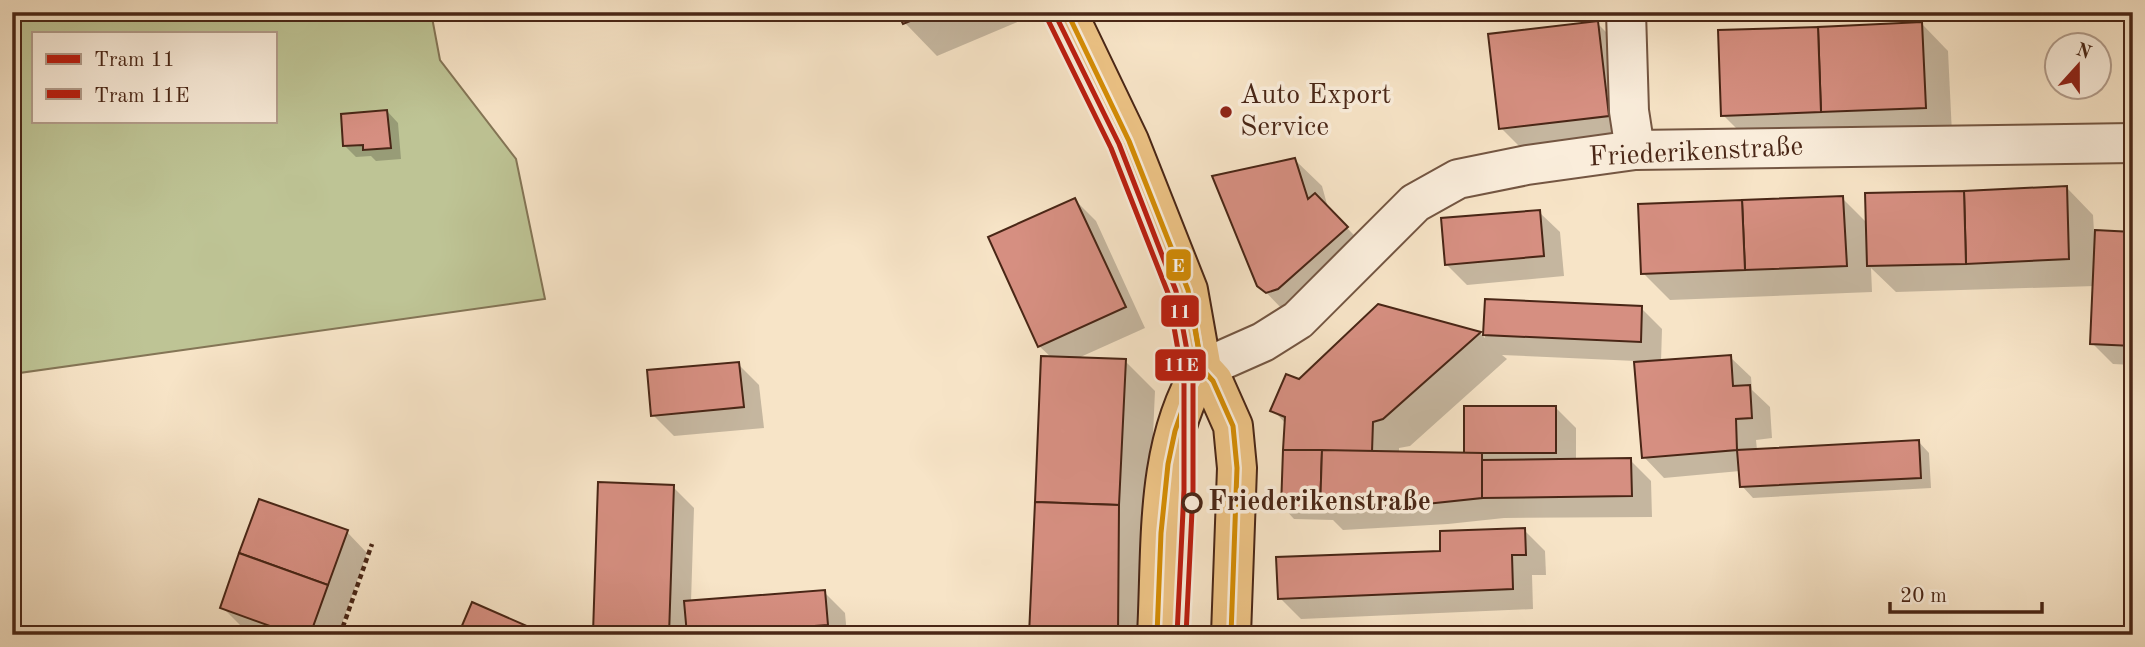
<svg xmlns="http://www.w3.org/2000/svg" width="2145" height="647" font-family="'Old Standard TT',serif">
<rect width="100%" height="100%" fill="#f7e4c7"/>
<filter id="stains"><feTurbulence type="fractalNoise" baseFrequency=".00286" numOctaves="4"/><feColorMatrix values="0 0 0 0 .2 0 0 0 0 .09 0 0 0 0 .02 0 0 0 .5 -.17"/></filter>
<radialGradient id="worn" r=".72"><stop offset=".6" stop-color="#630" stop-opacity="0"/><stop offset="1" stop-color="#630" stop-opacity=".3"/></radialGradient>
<path fill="#bec495" stroke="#847556" stroke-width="2" fill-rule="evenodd" d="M12,12h419l9,48 76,99 29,140 -533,75zM33,33h242v88h-242z"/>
<g fill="#0003">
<polygon points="899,12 1019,12 1022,20 937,56 905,23"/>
<polygon points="1597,23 1624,50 1635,143 1528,155 1501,128"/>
<polygon points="1922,24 1948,51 1952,134 1750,142 1723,115"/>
<polygon points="387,111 398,123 401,159 376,161 371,156 356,157 345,146"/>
<polygon points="1295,160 1322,186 1328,208 1373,255 1286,313 1259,285"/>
<polygon points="2067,188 2093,215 2094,232 2133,234 2133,365 2113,364 2092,343 2095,286 1896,292 1871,268 1872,292 1670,300 1643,273 1842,198 1868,224"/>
<polygon points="1075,200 1096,221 1145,328 1076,359 1125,361 1155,391 1144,635 1031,635 1052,358 1039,346"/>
<polygon points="1539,212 1560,232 1564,276 1467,285 1446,264"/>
<polygon points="1487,301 1641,308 1662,329 1661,362 1730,357 1751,377 1752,390 1770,407 1772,438 1756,440 1757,450 1918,441 1929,453 1931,488 1753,498 1742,486 1740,471 1664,478 1644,457 1636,361 1502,355 1507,359 1410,446 1399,448 1399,454 1466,455 1555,407 1576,428 1576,460 1630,460 1651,481 1652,517 1504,518 1448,524 1343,530 1333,520 1294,519 1283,507 1286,424 1273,410 1300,381 1379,306 1480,333 1485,338"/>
<polygon points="738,364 759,385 764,428 674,436 653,415"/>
<polygon points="673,487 694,508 691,602 824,592 845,613 847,635 596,635 594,633"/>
<polygon points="1524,530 1545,551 1546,575 1532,575 1533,609 1301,619 1280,598"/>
<polygon points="347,532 367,553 338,635 262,635 243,628 222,607"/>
</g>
<g fill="#d68f81" stroke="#492616" stroke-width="2">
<polygon points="897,12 932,12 903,24"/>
<polygon points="1598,21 1609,116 1499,129 1488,34"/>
<polygon points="1922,22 1926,108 1821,112 1818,27"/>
<polygon points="1818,27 1821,112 1721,116 1718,30"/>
<polygon points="387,110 391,148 363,150 363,145 343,146 341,114"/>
<polygon points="1295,158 1308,199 1315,193 1348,227 1278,289 1266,293 1257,286 1212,176"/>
<polygon points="2067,186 2069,259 1966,264 1964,191"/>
<polygon points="1964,191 1966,264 1867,266 1865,193"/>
<polygon points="1843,196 1847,266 1745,270 1742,200"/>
<polygon points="1075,198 1126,307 1038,347 988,237"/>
<polygon points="1742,200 1745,270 1641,274 1638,204"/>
<polygon points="1540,210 1544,256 1445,265 1441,218"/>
<polygon points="2095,230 2133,232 2133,346 2090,344"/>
<polygon points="1485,299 1642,306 1641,342 1483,335"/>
<polygon points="1378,304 1481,332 1383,419 1373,422 1372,452 1283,450 1285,417 1270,411 1286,374 1299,379"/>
<polygon points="1731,355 1733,386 1750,385 1752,418 1736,419 1737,450 1642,458 1634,362"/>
<polygon points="1041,356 1126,359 1119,505 1035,502"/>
<polygon points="739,362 744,407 651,416 647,370"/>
<rect x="1464" y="406" width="92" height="47"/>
<polygon points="1919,440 1921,478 1740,487 1737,450"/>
<polygon points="1283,450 1322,450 1320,510 1281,508"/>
<polygon points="1322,450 1482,453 1482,498 1426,504 1320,510"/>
<polygon points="1631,458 1632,496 1482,498 1482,460"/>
<polygon points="598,482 674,485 669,635 593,633"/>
<polygon points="259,499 348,530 328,585 239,553"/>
<polygon points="1035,502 1119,505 1118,635 1029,635"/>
<polygon points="1525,528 1526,555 1512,555 1513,589 1278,599 1276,557 1440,551 1440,531"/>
<polygon points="239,553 328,585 310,635 295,635 220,608"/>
<polygon points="825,590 828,625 687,635 684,601"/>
<polygon points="472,602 545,634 545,635 458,635"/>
<polygon points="1275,627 1355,631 1355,635 1275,635"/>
</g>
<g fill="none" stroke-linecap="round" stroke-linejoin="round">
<defs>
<g id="minor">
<polyline points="1626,12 1629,111 1635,150"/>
<polyline points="1202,369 1263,342 1298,320 1415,203 1458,179 1527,165 1635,150 2133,143"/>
</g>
<g id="major">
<polyline points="1067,12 1129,141 1188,290 1202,369 1213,381 1233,426 1237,468 1231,635"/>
<path d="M1157,635c5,-88 -3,-188 45,-266"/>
</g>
</defs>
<use href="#minor" stroke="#745642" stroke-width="42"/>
<use href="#major" stroke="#492616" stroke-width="42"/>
<polyline stroke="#492616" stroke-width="4.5" stroke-dasharray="5 3.5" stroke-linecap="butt" points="340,635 372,544"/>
<use href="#minor" stroke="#faeddb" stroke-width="38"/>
<use href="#major" stroke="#ecc284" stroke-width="38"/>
<defs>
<g id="bus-1">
<polyline points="1067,12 1129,141 1188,290 1202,369 1213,381 1233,426 1237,468 1231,635"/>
<polyline points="1157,635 1161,533 1168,464 1175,431 1186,399 1202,369 1195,327"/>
</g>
</defs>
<use href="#bus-1" stroke="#faeddb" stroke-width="10"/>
<use href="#bus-1" stroke="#d48c04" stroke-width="5"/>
<defs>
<polyline id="tram-1" points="1054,12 1119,144 1176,291 1193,383 1193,490 1186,635"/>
<polyline id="tram-2" points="1046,16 1111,148 1168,293 1184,384 1184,490 1177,635"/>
</defs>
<use href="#tram-1" stroke="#faeddb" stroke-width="10"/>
<use href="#tram-2" stroke="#faeddb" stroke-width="10"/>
<use href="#tram-1" stroke="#bb1e10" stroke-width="5"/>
<use href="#tram-2" stroke="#bb1e10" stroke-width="5"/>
</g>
<circle fill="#8f2418" stroke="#faeddb" stroke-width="2.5" cx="1226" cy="112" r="7"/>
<circle fill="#faeddb" stroke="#492616" stroke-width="3.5" cx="1192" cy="503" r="9"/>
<g text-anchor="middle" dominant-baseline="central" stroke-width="7" stroke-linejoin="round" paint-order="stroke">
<g font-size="28" fill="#492616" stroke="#faeddb" text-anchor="start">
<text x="1240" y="96">Auto Export<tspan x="1240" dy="32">Service</tspan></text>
</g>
<g font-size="28" fill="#492616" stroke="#faeddb">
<text transform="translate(1696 153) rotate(-3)">Friederikenstraße</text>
</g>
<g font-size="28" font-weight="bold" fill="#492616" stroke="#faeddb" text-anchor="start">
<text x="1208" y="503">Friederikenstraße</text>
</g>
</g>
<g stroke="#faeddb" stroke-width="2.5">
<rect x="1165" y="248" width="27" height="34" rx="7" fill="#d48c04"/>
<rect x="1160" y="294" width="40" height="34" rx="7" fill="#bb1e10"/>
<rect x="1154" y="348" width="53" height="34" rx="7" fill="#bb1e10"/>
</g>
<g font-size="19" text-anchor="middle" font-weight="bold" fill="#fff">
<text x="1178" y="272">E</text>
<text x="1180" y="318">11</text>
<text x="1181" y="371">11E</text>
</g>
<rect width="2145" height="647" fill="none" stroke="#f7e4c7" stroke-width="42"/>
<rect x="14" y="14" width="2117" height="619" fill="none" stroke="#492616" stroke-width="3.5"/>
<rect x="21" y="21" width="2103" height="605" fill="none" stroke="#492616" stroke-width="2"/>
<rect x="32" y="32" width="245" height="91" fill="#faeddb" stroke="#b39d8c" stroke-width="2"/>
<rect x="46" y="54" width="35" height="10" fill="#bb1e10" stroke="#b39d8c" stroke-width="2"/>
<text x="94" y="66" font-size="21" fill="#492616">Tram 11</text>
<rect x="46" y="89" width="35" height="10" fill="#bb1e10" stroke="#b39d8c" stroke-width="2"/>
<text x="94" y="102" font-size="21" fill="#492616">Tram 11E</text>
<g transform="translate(2078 66) rotate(21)"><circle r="33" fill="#faeddb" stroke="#b39d8c" stroke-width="2"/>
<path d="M0-5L12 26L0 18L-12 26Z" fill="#8f2418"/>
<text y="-10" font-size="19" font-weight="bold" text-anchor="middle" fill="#492616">N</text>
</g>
<path d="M1890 602v10h152v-10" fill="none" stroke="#492616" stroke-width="3.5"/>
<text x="1900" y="602" font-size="21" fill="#492616" stroke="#faeddb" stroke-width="5" paint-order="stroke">20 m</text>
<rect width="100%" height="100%" filter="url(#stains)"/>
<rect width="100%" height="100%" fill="url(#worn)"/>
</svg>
